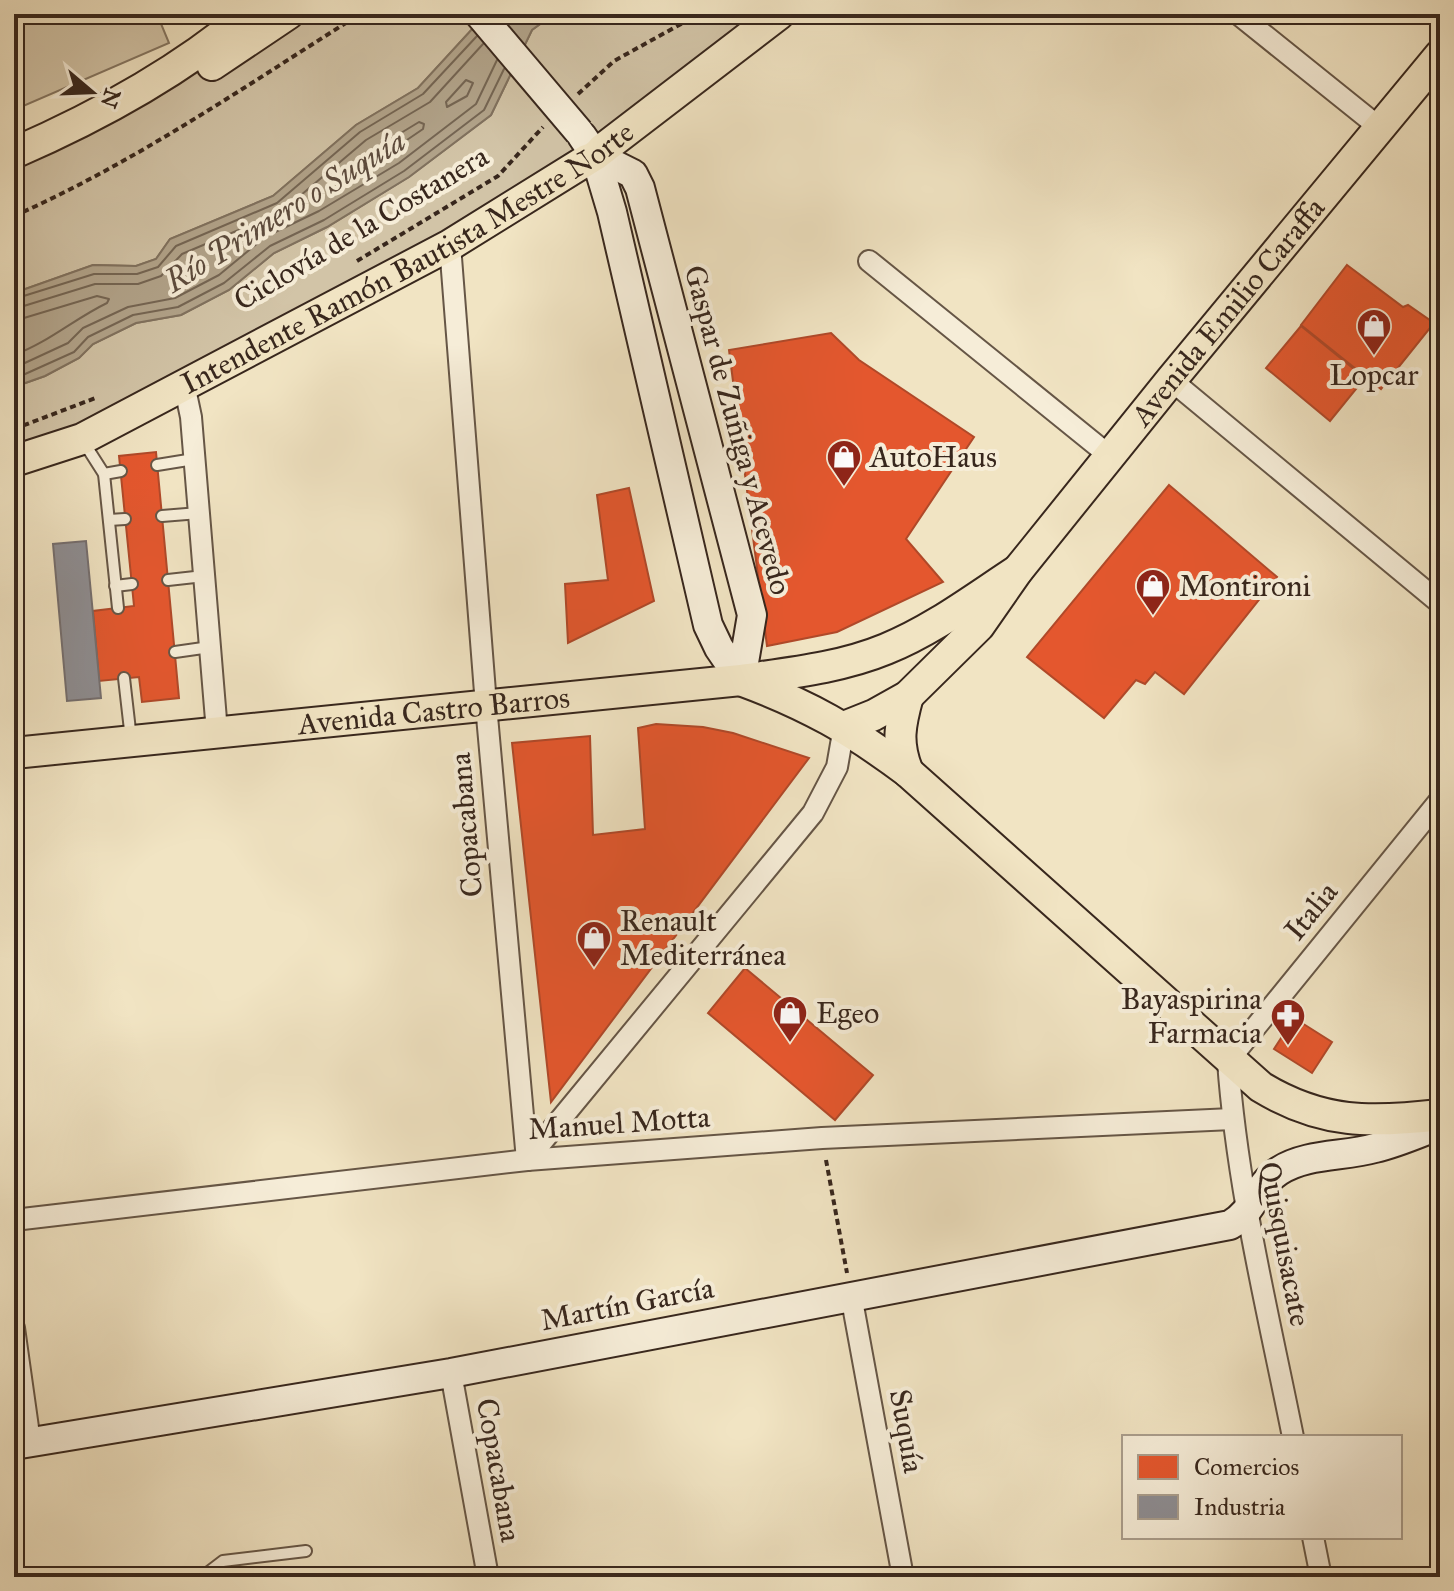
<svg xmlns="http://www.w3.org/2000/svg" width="1454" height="1591" font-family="'IM FELL Great Primer',serif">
<rect width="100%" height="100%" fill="#f1e4c3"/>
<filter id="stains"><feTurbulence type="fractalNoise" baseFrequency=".0025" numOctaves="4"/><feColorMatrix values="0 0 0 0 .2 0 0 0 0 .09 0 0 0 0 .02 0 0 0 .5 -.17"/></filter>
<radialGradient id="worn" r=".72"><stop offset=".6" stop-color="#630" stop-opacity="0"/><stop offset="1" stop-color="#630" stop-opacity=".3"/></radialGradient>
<g fill="#d2c4a7" stroke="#857662" stroke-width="2">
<polygon points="14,14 157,14 169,43 14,110"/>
<polygon points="248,14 486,14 418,88 356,125 273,196 170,239 156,259 136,266 93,265 14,293 14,153"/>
<polygon points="554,14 779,14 595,155 14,461 14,387 45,376 79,358 93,344 136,323 181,315 229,290 274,253 327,227 409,177 491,115 532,30"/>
</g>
<polygon fill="#b2a48b" stroke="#81725f" stroke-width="2" points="486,14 554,14 532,30 491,115 409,177 327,227 274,253 229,290 181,315 136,323 93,344 79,358 45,376 14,387 14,293 93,265 136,266 156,259 170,239 273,196 356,125 418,88"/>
<g fill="#e4572e" stroke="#b04929" stroke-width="2">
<polygon points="1347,265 1403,307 1408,305 1434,323 1381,389 1301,325"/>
<polygon points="1301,326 1365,378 1330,421 1266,368"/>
<polygon points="831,333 859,360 974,437 906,539 943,582 837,632 767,646 729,350"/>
<polygon points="156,452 179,698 142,702 139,677 99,681 93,611 134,606 119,456"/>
<polygon points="1169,485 1277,577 1184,694 1155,672 1145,684 1136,680 1104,718 1027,657"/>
<polygon points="629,488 654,601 568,643 565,584 608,580 597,495"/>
<polygon points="656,724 703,727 733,733 809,758 551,1102 512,743 590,736 593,835 645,829 638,728"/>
<polygon points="745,968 873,1075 835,1120 708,1013"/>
<polygon points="1294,1018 1332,1042 1312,1073 1274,1049"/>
</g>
<polygon fill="#8d8d92" stroke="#746e6f" stroke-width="2" points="86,541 101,698 67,701 53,544"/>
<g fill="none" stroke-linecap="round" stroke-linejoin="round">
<g stroke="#756654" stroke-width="2">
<polygon points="466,80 473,83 467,96 447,107 446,102"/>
<polygon points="419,122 424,124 423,129 357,174 352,173 352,168 373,150"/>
<polyline points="14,299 94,274 137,274 158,267 176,246 277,203 360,132 423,94 477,36"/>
<polyline points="14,309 95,284 138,284 161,276 182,254 281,212 366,140 430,102 483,44"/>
<path d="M14,321l83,-25 12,3 -2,4c-33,16 -58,39 -93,52"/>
<polyline points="14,368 68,343 83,328 128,307 175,298 219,275 265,237 319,211 399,163 476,104 497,60"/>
<polyline points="14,379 74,352 88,337 133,315 178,307 224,283 270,246 324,220 404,171 484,110 504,69"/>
</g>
<defs>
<g id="lane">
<polyline points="83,441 104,474 118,608"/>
<polyline points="157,465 194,459"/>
<polyline points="104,474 121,471"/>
<polyline points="162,516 199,513"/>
<polyline points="109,520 125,519"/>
<polyline points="168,580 204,576"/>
<polyline points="115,586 132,584"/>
<polyline points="175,652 210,647"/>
<polyline points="124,678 131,739"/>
<polyline points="202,1577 223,1561 306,1551"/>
</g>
<g id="street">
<polyline points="1238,14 1380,128"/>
<polyline points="450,245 486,705 527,1160"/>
<polyline points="869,261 1111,457"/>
<polyline points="1171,380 1440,603"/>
<polyline points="184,384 191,417 217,732"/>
<polyline points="527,1160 813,813 837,767 844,727"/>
<polyline points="14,1220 527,1160 822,1138 1232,1119"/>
<polyline points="851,1295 903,1577"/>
<polyline points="14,1328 30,1442"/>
<polyline points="451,1373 488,1577"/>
<path d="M1293,1437c-25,-125 -56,-249 -65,-376l212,-261"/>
<polyline points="1313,1537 1321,1577"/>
</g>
<g id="secondary">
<polyline points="582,136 595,155 612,212 708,625 719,648 741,680"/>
<polyline points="595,155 633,174 640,188 752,615 741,680"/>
<path d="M14,1445l437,-72 779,-148c27,-16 25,-39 49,-54 28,-18 65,-14 96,-23 22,-5 44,-15 65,-23"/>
</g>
<g id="primary">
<polyline points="212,65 288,14"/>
<path d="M14,153c83,-36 165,-81 234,-139"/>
<path id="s1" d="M14,461l68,-22 368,-194 145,-90 184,-141"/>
<path d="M743,681c65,24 109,49 165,91l353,315c61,37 110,36 179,28"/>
<path id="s2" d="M844,727l30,-12 34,-19 71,-70 39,-56 153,-190 269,-325"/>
<path id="s3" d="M14,753l727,-73c48,-7 99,-12 145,-31 47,-19 89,-51 132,-79"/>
<path d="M908,772c-12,-29 -8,-47 0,-76"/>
</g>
</defs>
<use href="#lane" stroke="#665646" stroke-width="14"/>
<use href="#street" stroke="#665646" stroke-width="24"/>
<use href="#secondary" stroke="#38271d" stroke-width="32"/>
<use href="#primary" stroke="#38271d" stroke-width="34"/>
<g stroke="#38271d" stroke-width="4" stroke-dasharray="6 4" stroke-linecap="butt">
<polyline points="578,94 614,61 699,14"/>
<path d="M14,216c122,-54 233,-131 346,-202"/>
<polyline points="357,261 498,176 543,127"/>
<polyline points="14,429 98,397"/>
<polyline points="826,1160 847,1273"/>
</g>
<use href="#lane" stroke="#f6edd8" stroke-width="10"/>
<use href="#street" stroke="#f6edd8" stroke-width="20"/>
<use href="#secondary" stroke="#f6edd8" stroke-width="28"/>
<use href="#primary" stroke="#f1e4c3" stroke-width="30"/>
<defs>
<polyline id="secondary-bridge" points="479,14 579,132"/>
</defs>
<use href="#secondary-bridge" stroke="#38271d" stroke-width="32" stroke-linecap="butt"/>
<use href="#secondary-bridge" stroke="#f6edd8" stroke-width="28"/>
</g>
<defs>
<symbol id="shop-pin" viewBox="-11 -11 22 30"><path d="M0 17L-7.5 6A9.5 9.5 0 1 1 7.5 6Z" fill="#8f2418" stroke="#f6edd8"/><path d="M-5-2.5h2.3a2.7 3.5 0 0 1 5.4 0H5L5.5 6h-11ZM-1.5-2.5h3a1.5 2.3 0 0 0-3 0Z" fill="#fff"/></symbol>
<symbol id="pharmacy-pin" viewBox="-11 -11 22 30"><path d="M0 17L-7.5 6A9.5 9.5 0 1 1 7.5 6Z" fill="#8f2418" stroke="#f6edd8"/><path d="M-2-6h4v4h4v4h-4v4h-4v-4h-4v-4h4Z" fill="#fff"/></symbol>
</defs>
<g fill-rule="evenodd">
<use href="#shop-pin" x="1354" y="306" width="40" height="54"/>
<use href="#shop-pin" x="824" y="437" width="40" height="54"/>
<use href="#shop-pin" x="1133" y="566" width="40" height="54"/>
<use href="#shop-pin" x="574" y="918" width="40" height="54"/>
<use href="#shop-pin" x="770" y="993" width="40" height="54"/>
<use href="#pharmacy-pin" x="1268" y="996" width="40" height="54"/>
</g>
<g text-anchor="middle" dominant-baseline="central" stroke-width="8" stroke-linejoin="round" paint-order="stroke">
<g font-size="30" fill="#38271d" stroke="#f6edd8">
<text transform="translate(361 228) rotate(-31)">Ciclovía de la Costanera</text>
<text stroke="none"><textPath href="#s1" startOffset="444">Intendente Ramón Bautista Mestre Norte</textPath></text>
<text stroke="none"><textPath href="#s2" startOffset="572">Avenida Emilio Caraffa</textPath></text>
<text transform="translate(738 430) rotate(75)">Gaspar de Zuñiga y Acevedo</text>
<text stroke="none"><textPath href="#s3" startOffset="422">Avenida Castro Barros</textPath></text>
<text transform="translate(466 825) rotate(-95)">Copacabana</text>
<text transform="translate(1311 911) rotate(-51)">Italia</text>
<text transform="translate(619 1123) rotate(-4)">Manuel Motta</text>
<text transform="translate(1285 1244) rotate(79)">Quisquisacate</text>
<text transform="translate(627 1304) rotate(-11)">Martín García</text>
<text transform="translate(907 1431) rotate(80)">Suquía</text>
<text transform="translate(499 1470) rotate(80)">Copacabana</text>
</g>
<g font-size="30" fill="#38271d" stroke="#f6edd8" text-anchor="start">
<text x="1374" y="375" text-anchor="middle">Lopcar</text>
<text x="870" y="457">AutoHaus</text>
<text x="1179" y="586">Montironi</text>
<text x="620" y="921">Renault<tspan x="620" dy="34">Mediterránea</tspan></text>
<text x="1262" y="999" text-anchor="end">Bayaspirina<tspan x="1262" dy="34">Farmacia</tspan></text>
<text x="816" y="1013">Egeo</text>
</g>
<g font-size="32" font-style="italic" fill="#5d4c3e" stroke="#f6edd8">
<text transform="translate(285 211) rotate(-32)">Río Primero o Suquía</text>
</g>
</g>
<rect width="1454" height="1591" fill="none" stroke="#f1e4c3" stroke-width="48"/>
<rect x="16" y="16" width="1422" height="1559" fill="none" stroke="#38271d" stroke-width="4"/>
<rect x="24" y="24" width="1406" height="1543" fill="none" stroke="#38271d" stroke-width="2"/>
<rect x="1122" y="1435" width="280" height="104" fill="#f6edd8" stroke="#aa9e8d" stroke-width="2"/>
<rect x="1138" y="1455" width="40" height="24" fill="#e4572e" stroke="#aa9e8d" stroke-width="2"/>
<text x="1194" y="1475" font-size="24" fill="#38271d">Comercios</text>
<rect x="1138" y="1495" width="40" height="24" fill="#8d8d92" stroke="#aa9e8d" stroke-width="2"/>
<text x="1194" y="1515" font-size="24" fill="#38271d">Industria</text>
<g transform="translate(92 92) rotate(109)" stroke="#f6edd8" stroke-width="6" paint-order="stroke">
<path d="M0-6L14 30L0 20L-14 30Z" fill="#38271d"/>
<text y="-12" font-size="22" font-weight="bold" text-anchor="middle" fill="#38271d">N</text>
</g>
<rect width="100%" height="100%" filter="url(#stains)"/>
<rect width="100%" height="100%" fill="url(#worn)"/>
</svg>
